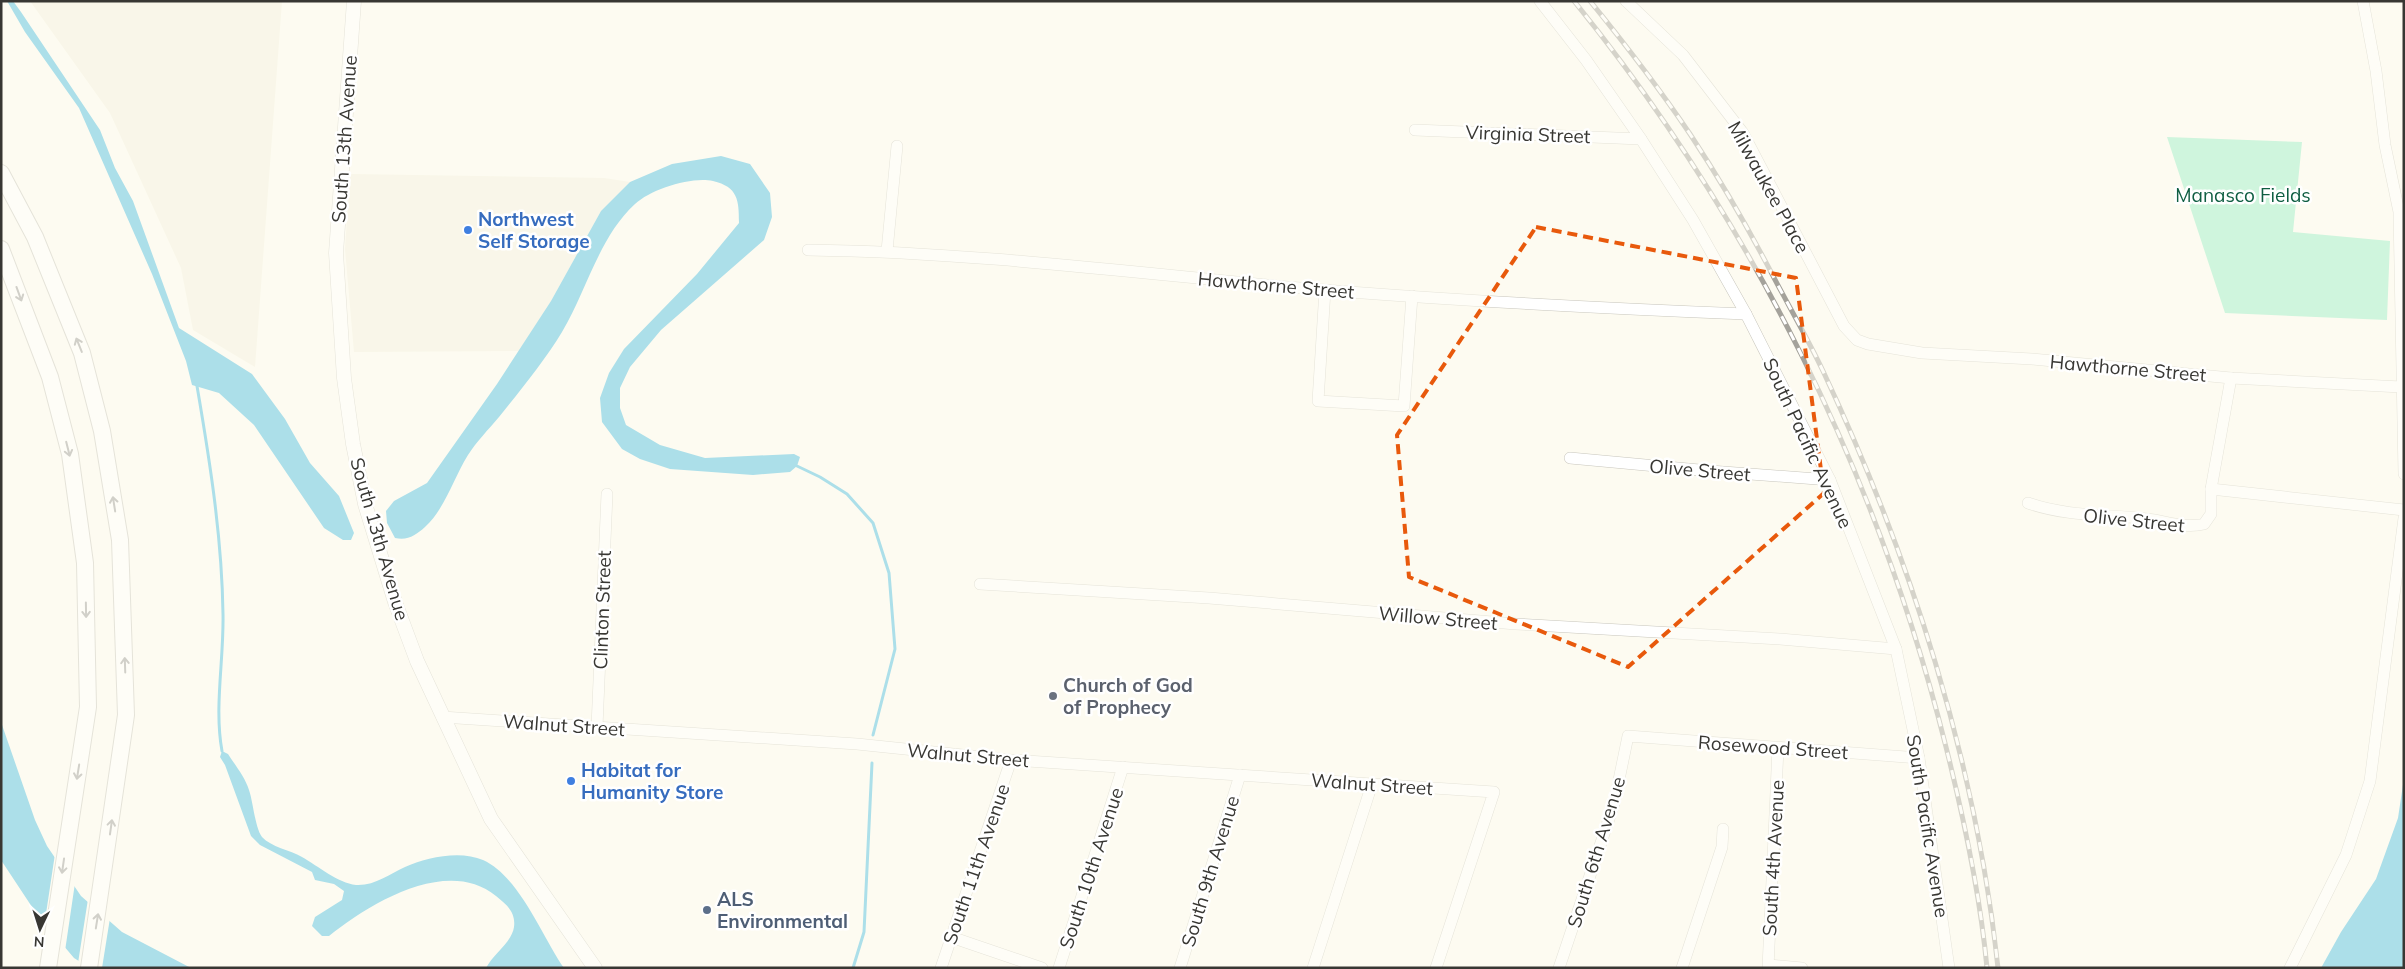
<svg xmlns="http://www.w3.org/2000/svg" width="2405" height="969" font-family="Mulish,sans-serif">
<rect width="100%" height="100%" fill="#fdfbf1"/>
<g fill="#f3f0df">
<polygon points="30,1 282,1 255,367 193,330 181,268 110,113"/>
<polygon points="350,174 604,178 630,182 601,211 551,301 519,351 354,352 345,249"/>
</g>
<polygon fill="#98edc6" points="2167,137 2302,142 2293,232 2390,241 2387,320 2225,313"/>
<g fill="#4abce1">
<polygon points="7,1 13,1 21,12 100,130 115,168 133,201 179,328 252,374 285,419 310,463 339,496 354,533 351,540 343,540 324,528 254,425 219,393 192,385 186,361 152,274 79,108 25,32"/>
<path d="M721,156l29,8 20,29 2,24 -8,23 -103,90 -31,37 -10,21v20l6,17 34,20 45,13 89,-4 6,3 -3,9 -7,6 -37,3 -83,-6 -30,-10 -18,-10 -20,-27 -2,-24 9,-25 15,-24 73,-75 42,-51c0,-23 -1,-36 -26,-42 -21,-5 -62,8 -78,23 -36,33 -48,86 -73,128 -17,28 -42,59 -63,85 -10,12 -23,25 -31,38 -14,22 -23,54 -43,72 -9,8 -17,14 -30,11l-8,-15 -1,-12 8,-10 33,-18 70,-99 54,-83 50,-90 29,-29 42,-18z"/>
<polygon points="1,722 35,820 47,846 81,896 122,932 191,968 90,968 74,958 36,913 1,860"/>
<path d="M222,751l6,3c7,11 17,23 21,36 4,11 6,38 13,47 9,10 28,13 40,20 16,9 36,26 54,28 19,1 33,-11 49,-18 21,-10 56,-17 78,-7 36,16 59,76 81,108h-78c7,-14 26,-26 28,-41 2,-15 -8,-23 -18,-31 -49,-40 -127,8 -167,40h-7l-10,-10 3,-9 27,-17 2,-9 -10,-7 -19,-4 -3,-8 -52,-27 -9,-9 -26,-71 -5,-8z"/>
<polygon points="2404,778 2404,968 2321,968 2341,932 2376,879 2398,818"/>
</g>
<g fill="#fdfbf1">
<polygon points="55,854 75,883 65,951 44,927"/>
<polygon points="88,899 110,918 102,968 85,968 78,963"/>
</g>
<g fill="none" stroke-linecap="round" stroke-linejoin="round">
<g stroke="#4abce1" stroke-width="3">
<path d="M197,386c13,76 25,152 26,228 1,46 -9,93 -1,137"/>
<polyline points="797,466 820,477 847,494 873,523 889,573 895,649 873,735"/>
<polyline points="853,968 864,932 872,763"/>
</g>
<defs>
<g id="minor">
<polyline points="1540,1 1586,60 1641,139 1693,220 1746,314 1830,480 1896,649 1919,758 1949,968"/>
<polyline points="1626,1 1683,55 1743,133 1844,326 1857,340 1868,344 1922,353 2032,359 2231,378 2401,387"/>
<polyline points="2363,1 2376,71 2385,145 2399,212 2404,474"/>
<polyline points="1415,130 1641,139"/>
<path d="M808,250c160,2 321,22 480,37 152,13 305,21 458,27"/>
<polyline points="887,251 897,146"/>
<polyline points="1325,290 1318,401 1404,406 1412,296"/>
<polyline points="1570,458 1710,471 1830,480"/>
<polyline points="2211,489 2404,510"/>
<path d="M2028,503c40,14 78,11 119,16 19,2 38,10 57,5l7,-10v-25l20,-111"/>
<polyline points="980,584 1209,598 1516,624 1780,639 1896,649"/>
<polyline points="442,717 857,744 1011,760 1494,792 1436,968"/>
<polyline points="597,727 607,494"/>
<polyline points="951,937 1042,968"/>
<polyline points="1769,965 1802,968"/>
<polyline points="941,968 1011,760"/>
<polyline points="1059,968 1123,767"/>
<polyline points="1180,968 1240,775"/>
<polyline points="1313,968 1372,784"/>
<polyline points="1559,968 1614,804 1628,736 1919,758"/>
<polyline points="1682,968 1722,847 1723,829"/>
<polyline points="1768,968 1778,748"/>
<polyline points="2290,968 2346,855 2370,781 2404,518"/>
</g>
<polyline id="major" points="354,1 336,253 344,378 353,444 365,504 395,602 417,661 491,819 595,968"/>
<g id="highway">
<polyline points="1,173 35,237 82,353 102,431 120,540 126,715 89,968"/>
<polyline points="1,249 50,377 70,454 85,563 88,707 48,968"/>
</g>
</defs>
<use href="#minor" stroke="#c8c6bd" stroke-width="12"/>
<use href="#major" stroke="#c8c6bd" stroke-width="15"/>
<use href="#highway" stroke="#c8c6bd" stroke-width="18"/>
<use href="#minor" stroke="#fff" stroke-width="11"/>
<use href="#major" stroke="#fff" stroke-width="14"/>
<use href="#highway" stroke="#fff" stroke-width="16"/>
<defs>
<g id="rail">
<path d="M1574,1c177,219 304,473 372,746 18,72 34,146 41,221"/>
<path d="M1590,1c35,43 69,87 100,133 29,44 56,90 81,138 17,33 36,65 52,99 88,187 153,391 175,597"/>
</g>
</defs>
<use href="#rail" stroke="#a4a29b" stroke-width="5"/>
<use href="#rail" stroke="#fff" stroke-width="3" stroke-dasharray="9" stroke-linecap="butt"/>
</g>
<defs><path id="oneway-shaft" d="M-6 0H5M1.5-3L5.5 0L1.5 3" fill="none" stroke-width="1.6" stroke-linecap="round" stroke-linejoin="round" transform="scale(1.25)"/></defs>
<g stroke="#9c9b99">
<use href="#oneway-shaft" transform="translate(19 294) rotate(70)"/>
<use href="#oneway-shaft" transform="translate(79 345) rotate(-112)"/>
<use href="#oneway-shaft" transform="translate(68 449) rotate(76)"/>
<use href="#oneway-shaft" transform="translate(114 504) rotate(-99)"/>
<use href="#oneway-shaft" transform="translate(86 610) rotate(89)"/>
<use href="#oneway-shaft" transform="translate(125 665) rotate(-92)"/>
<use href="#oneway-shaft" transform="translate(78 772) rotate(99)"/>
<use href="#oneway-shaft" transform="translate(111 827) rotate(-82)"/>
<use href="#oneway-shaft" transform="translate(63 866) rotate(98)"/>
<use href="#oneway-shaft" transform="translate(97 921) rotate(-81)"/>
</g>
<path d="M0 0H2405V969H0ZM1536,227l260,51 28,215 -196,174 -219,-90 -12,-142z" fill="#fdfbf1" fill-opacity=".55" fill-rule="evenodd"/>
<path fill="none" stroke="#e8590c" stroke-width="4" stroke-dasharray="10 6" stroke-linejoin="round" d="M1536,227l260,51 28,215 -196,174 -219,-90 -12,-142z"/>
<g fill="#3f7fe0" stroke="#fff" stroke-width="2">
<circle cx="468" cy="230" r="5"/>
<circle cx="571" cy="781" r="5"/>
</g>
<circle fill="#6b7280" stroke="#fff" stroke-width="2" cx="1053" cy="696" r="5"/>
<circle fill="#5c6f8a" stroke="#fff" stroke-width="2" cx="707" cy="910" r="5"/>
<g text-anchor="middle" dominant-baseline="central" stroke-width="5" stroke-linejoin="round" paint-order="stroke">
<g font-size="19" fill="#383733" stroke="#fff">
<text transform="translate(1528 134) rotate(2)">Virginia Street</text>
<text transform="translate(344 139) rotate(-86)">South 13th Avenue</text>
<text transform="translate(1769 187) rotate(61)">Milwaukee Place</text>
<text transform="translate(1276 285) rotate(5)">Hawthorne Street</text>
<text transform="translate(2128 368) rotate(5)">Hawthorne Street</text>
<text transform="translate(1808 443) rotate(65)">South Pacific Avenue</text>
<text transform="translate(1700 470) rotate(5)">Olive Street</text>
<text transform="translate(2134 520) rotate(6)">Olive Street</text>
<text transform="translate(380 539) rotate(74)">South 13th Avenue</text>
<text transform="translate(602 610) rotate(-88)">Clinton Street</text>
<text transform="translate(1438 618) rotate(5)">Willow Street</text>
<text transform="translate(564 725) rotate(4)">Walnut Street</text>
<text transform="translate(1773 747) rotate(4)">Rosewood Street</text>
<text transform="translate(968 755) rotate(5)">Walnut Street</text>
<text transform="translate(1372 784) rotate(4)">Walnut Street</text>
<text transform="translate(1928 826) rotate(81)">South Pacific Avenue</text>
<text transform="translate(1596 852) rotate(-73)">South 6th Avenue</text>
<text transform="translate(1773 858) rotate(-87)">South 4th Avenue</text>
<text transform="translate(976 864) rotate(-71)">South 11th Avenue</text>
<text transform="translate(1091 868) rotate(-72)">South 10th Avenue</text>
<text transform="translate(1210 871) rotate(-73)">South 9th Avenue</text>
</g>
<g font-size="19" fill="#0f5e42" stroke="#fff">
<text x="2243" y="195">Manasco Fields</text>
</g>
<g font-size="19" font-weight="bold" fill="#366cbe" stroke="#fff" text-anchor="start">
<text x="478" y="219">Northwest<tspan x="478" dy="22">Self Storage</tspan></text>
<text x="581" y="770">Habitat for<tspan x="581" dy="22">Humanity Store</tspan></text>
</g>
<g font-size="19" font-weight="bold" fill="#5b616d" stroke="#fff" text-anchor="start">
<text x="1063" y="685">Church of God<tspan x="1063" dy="22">of Prophecy</tspan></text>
</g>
<g font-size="19" font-weight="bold" fill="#4e5e75" stroke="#fff" text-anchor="start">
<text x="717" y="899">ALS<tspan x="717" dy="22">Environmental</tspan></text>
</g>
</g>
<rect width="2405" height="969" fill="none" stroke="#383733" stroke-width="5"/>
<g transform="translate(40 929) rotate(184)" stroke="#ffffff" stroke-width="4" paint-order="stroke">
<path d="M0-4L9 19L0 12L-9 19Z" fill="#383733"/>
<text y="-8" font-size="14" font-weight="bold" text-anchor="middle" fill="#383733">N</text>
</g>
</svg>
